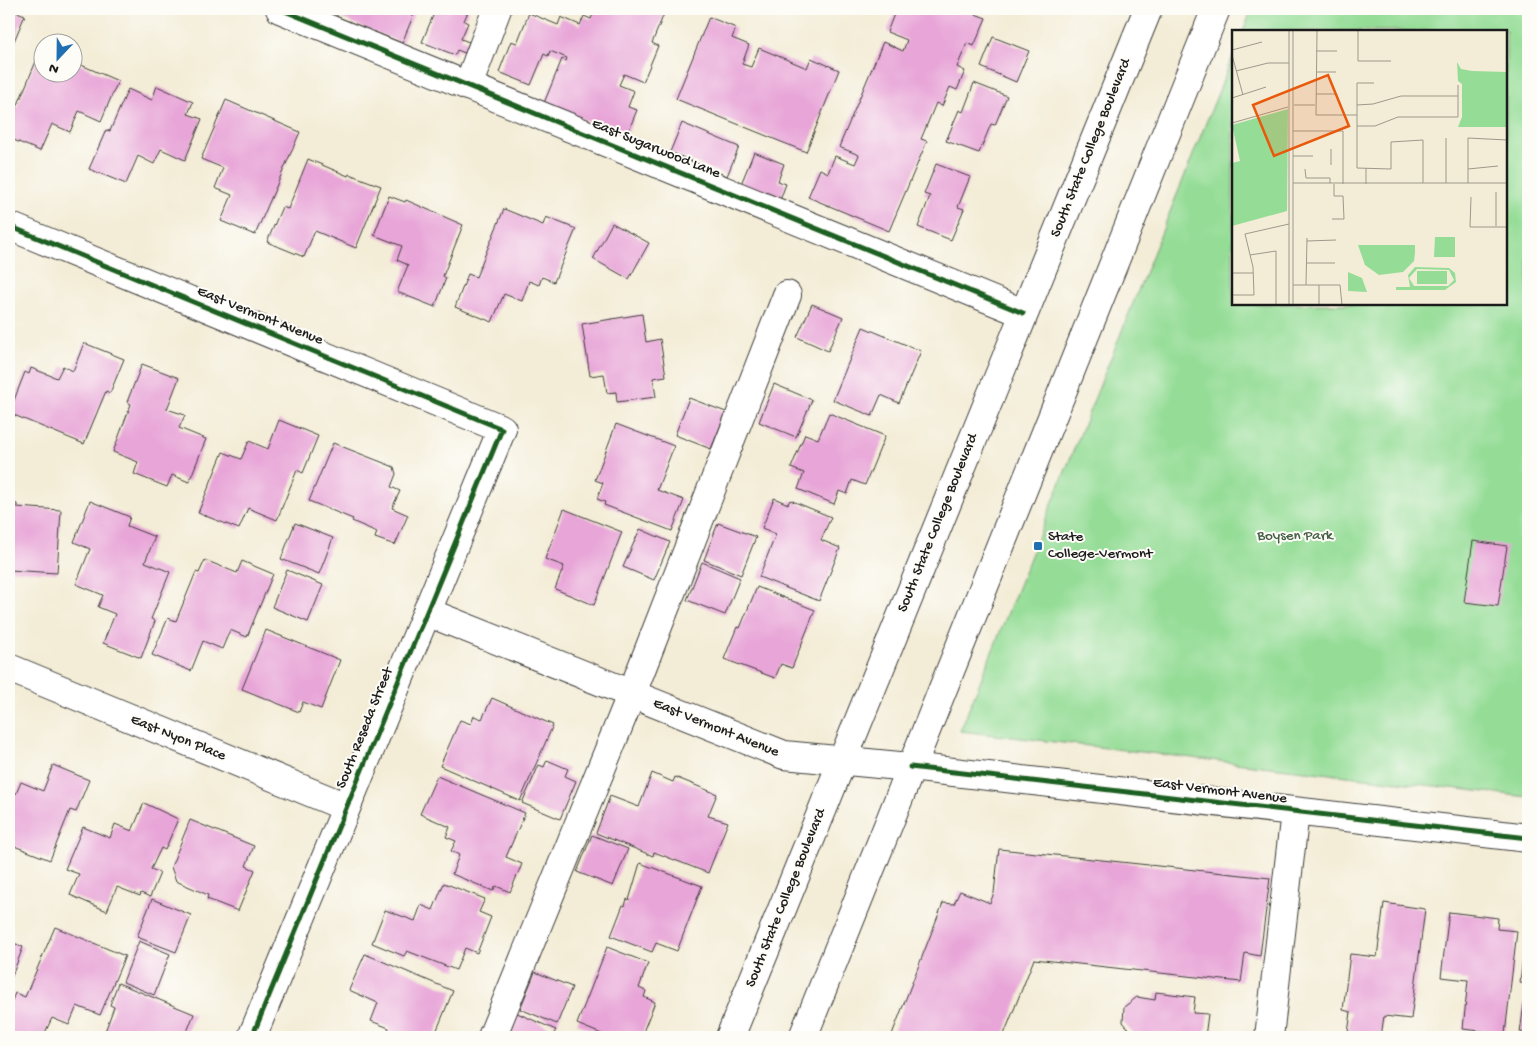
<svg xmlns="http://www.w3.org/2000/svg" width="1537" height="1046" font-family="'Gochi Hand',sans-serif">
<rect width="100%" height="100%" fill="#fdfcf7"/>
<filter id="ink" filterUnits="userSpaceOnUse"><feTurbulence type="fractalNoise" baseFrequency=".02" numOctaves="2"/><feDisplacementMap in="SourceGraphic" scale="10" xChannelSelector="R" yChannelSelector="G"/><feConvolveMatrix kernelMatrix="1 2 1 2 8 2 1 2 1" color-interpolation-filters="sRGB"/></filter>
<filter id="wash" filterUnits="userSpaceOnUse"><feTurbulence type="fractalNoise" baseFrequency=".0096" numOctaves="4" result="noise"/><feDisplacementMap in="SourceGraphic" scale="20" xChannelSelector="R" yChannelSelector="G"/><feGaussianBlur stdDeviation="1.12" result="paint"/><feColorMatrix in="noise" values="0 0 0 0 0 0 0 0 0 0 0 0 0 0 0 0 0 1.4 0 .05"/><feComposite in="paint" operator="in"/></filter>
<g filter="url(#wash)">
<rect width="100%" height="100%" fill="#f3ecd6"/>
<polygon fill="#95dd97" stroke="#587c5a" points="1252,9 1528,9 1528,797 960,731 1233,56 1233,304 1506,304 1506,31 1243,31"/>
<g id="blocks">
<g fill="#e8a6d8">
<polygon points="9,9 25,15 12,46 9,44"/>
<polygon points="332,9 416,9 402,43 338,17"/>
<polygon points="430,9 469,9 464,21 468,23 461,39 469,42 465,53 457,50 455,55 422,42 435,11"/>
<polygon points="595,9 666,9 652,43 658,46 643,82 624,74 619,85 634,91 628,107 637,110 626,137 544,103 562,59 566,61 567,58 550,51 548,56 544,54 531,85 499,72 511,41 517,43 529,13 558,25 561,17 580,25 584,16 591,19"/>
<polygon points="896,9 962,9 986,18 974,46 967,43 957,67 965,71 957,90 950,87 942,106 936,103 921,139 927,141 889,231 808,197 820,169 828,173 835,156 855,164 859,155 839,147 883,42 903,51 907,40 887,32"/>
<polygon points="709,17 736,28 732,38 749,45 742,64 751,67 759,48 807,68 811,58 839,70 806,152 676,99"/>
<polygon points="993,37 1029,51 1016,82 981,67"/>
<polygon points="42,47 42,72 72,72 72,61 118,81 101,121 79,111 70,132 52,124 40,151 9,138 9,126"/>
<polygon points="974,83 1007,96 995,125 991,124 979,153 946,141 959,110 963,112"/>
<polygon points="157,86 193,102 188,114 202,119 185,160 161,149 154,164 138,156 126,184 89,169 106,130 110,131 128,89 152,100"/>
<polygon points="226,100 300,132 255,235 221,221 232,195 215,188 223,168 201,159"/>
<polygon points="682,123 739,147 727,176 670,152"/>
<polygon points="754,152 784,164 778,181 786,184 780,200 741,184"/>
<polygon points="308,159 348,176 349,174 381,186 356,248 315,231 304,257 267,242 282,207 288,209"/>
<polygon points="936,164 970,177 958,207 964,209 951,240 918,227 930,196 924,194"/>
<polygon points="389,196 405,202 406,200 463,225 443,276 446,278 435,307 397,292 408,265 397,260 402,246 374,235"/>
<polygon points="504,209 543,225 546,217 576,229 554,282 542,277 539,285 529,281 522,301 504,294 492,322 455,307 468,274 476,277"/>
<polygon points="612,223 649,243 629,279 593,259"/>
<polygon points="812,304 843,317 828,351 797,337"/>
<polygon points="642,314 646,342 660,339 666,376 653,378 656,397 617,402 616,392 607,393 604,374 590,376 582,324"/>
<polygon points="863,327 921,351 899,403 881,395 872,416 833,400"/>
<polygon points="84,343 124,359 110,393 106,391 84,444 9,413 25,372 29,374 31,368 57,378 63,366 73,371"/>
<polygon points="142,364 179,378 167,409 185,415 179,428 206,439 189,482 172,475 167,487 134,474 138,462 113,452 131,404 127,402"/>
<polygon points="774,384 812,400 796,437 759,422"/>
<polygon points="689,398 726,412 711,449 675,435"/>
<polygon points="829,413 885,436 865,485 852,480 847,494 839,491 834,504 798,489 804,473 791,468 805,434 818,439"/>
<polygon points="279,420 318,436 303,473 297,470 277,520 248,508 239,529 198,513 223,452 241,459 249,441 268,449"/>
<polygon points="616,424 674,446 657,490 684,500 672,531 604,505 605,502 597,499 603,483 595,480"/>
<polygon points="333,443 394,467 396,474 391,487 400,491 392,508 408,515 395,545 375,538 377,532 352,521 353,519 309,501"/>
<polygon points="774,498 788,504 790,500 831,517 821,540 840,548 819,601 759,577 776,534 762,528"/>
<polygon points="90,501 130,517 127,526 155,537 145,562 170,572 151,619 155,621 141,658 103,643 115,614 98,607 103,595 76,584 90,549 74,542"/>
<polygon points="9,503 17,504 17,507 61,510 57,573 9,570"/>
<polygon points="564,509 622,532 594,605 555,589 564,566 545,559"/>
<polygon points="295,523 333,538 319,574 281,559"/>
<polygon points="718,523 756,537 741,575 704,560"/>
<polygon points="640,529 670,542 654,580 623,567"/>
<polygon points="1473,541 1507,546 1498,606 1464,602"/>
<polygon points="205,560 237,573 242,561 273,574 247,637 230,630 222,649 203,641 191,671 152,655 168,618 176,621 196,572 199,573"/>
<polygon points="702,562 740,578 725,615 687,600"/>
<polygon points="287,570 323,585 308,622 272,607"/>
<polygon points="757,587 815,610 792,668 781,664 775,678 724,659 737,627 740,628"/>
<polygon points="266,630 340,660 321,709 303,702 299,712 242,689"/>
<polygon points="492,698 553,725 520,801 440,766 460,720 471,724 474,716 482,719"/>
<polygon points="547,760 568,769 565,776 576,781 560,819 522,803 539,765 544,767"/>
<polygon points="53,765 89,780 76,812 70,810 50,860 9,844 9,791 16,794 21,782 43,791"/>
<polygon points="652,773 673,782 675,777 717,794 708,816 728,822 708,873 654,852 653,856 596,833 610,796 639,807"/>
<polygon points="437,776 525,813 506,857 522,864 510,892 496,886 493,891 452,874 459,855 451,851 456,841 446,837 450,827 420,814"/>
<polygon points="144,803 178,819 165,850 161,848 151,869 160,873 150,897 141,893 140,896 117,887 107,911 70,895 79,874 65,869 83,827 110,838 115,824 132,831"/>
<polygon points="190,820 254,846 246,866 255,870 238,911 207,899 208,895 176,881 171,867"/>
<polygon points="592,835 628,849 613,886 577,872"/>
<polygon points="999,849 1270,878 1260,956 1245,953 1241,982 1034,959 1003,1037 891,1037 943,903 954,904 960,891 990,903 994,893"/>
<polygon points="640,863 702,886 677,951 656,943 652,952 611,936 623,905 625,906 627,899 629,900"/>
<polygon points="444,883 485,899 479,912 491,917 477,953 465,948 456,970 407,951 404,956 372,943 385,910 415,921 421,905 433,910"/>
<polygon points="152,899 191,915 176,952 137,937"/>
<polygon points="1384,903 1425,909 1411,1019 1384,1016 1381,1037 1348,1033 1351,1012 1343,1010 1350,954 1377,957"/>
<polygon points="1449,912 1498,918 1497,929 1517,931 1505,1034 1463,1029 1468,980 1441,977"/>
<polygon points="55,927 125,956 100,1015 77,1006 69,1025 52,1018 43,1037 20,1037 9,1033 9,1016 12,1010 9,1008 15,993 25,997"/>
<polygon points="9,941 23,947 9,984"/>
<polygon points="139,941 170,954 154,995 123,982"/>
<polygon points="607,947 648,963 639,988 646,991 644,997 655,1002 641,1037 609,1037 577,1024"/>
<polygon points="365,954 453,991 434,1037 386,1037 389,1028 371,1021 378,1003 349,990"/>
<polygon points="1523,956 1528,957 1528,1033 1520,1032 1527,984 1520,983"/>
<polygon points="535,972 572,987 557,1024 520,1009"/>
<polygon points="118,983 194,1014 185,1037 103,1037 114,1007 110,1005"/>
<polygon points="1156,992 1195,997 1193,1013 1208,1014 1205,1037 1144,1037 1145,1035 1133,1034 1123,1022 1124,1007 1137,997 1155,1000"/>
<polygon points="517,1013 556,1030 552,1037 507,1037"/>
</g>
</g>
</g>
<g filter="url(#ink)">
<use href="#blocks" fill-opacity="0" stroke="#3c3b38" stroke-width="1"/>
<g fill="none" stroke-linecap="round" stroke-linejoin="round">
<defs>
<g id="minor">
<polyline points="280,9 1023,313"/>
<polyline points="468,86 497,9"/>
<polyline points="9,226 502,429 252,1037"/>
<polyline points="427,612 784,755 910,767 1528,838"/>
<polyline points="9,668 346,807"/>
<polyline points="492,1037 632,693 787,295"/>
<polyline points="1269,1037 1295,812"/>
</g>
<g id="major">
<polyline points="730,1037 1148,9"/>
<polyline points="803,1037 1216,9"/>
</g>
</defs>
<use href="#minor" stroke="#3c3b38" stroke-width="30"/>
<use href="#major" stroke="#3c3b38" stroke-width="30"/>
<use href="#minor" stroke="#fff" stroke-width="28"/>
<use href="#major" stroke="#fff" stroke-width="28"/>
<defs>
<g id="cycleway">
<polyline points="280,9 1023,313"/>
<polyline points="9,226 502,429 252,1037"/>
<polyline points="910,767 1528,838"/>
</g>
</defs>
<use href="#cycleway" stroke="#fdfcf7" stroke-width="8"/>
<use href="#cycleway" stroke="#1b5e20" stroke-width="5"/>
</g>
</g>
<rect fill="#1f6fb2" stroke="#fdfcf7" stroke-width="2" x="1033" y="541" width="10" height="10" rx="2.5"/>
<g text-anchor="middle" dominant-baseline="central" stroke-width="4" stroke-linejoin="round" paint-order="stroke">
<g font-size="15" fill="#1c1c1c" stroke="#fdfcf7">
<text transform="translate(1091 148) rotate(-68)">South State College Boulevard</text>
<text transform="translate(656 149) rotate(22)">East Sugarwood Lane</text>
<text transform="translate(260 316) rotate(22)">East Vermont Avenue</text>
<text transform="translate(938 523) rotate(-68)">South State College Boulevard</text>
<text transform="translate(365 728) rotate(-68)">South Reseda Street</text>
<text transform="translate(716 728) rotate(22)">East Vermont Avenue</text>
<text transform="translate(178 738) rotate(22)">East Nyon Place</text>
<text transform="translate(1220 791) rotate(7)">East Vermont Avenue</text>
<text transform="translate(786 898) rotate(-68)">South State College Boulevard</text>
</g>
<g font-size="15" fill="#466047" stroke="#fdfcf7">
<text x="1295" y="536">Boysen Park</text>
</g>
<g font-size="15" fill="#1c1c1c" stroke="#fdfcf7" text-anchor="start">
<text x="1048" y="537">State<tspan x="1048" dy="17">College-Vermont</tspan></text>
</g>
</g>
<g transform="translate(1232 30)">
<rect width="275" height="275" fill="#f3ecd6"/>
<path d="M225,32l4,7 11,2 35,1v55h-49l4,-10v-33l-4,-3zM56,79l-1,102 -55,15v-63l8,-2 -8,-36zM203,207h20v20h-21zM126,215h57v8l-1,8 -11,11 -24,3 -14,-10zM183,237l34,1 6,5 1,9 -11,8h-49v-3h14l-2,-12zM185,239l32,1 5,10 -6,6h-34l-5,-8zM185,241h30v13h-30zM116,242l14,6 5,14 -19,-1z" fill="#95dd97" fill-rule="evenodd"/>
<path fill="none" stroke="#9d998c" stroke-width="1" d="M85,0l-1,85h41M126,0v31h33M0,20l30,-8M84,21h21M0,25l11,40M4,41l32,-8h21M84,42h20M142,53h-17v85l34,1v-27l32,-2v43M84,64h20M0,68l34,-11M62,75h21M125,75l16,-1 28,-8h57M0,93l56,-16M125,96h18l23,-9h60v-32M61,101h50v53M99,119v16M61,126h20M134,138v16M73,139l1,9h24v5M236,139l30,-3M61,153h214M214,153v-45M236,153v-45l39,2M239,167l-1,30h37M100,189h12l-1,-23h-9v-12M264,196v-34M75,211l29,-1M18,225l26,-4v54M75,233h28M0,243h21M61,255h47l2,20M74,255l1,-47M0,265h22l-1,-28 -8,-33 44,-10M57,275v-275M61,275v-275M87,275v-20"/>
<path fill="#e8590c" fill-opacity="0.15" stroke="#e8590c" stroke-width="2.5" d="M96,45l21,51 -75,30 -21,-51z"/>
<rect width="275" height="275" fill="none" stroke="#1c1c1c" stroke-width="2.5"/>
</g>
<rect width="1537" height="1046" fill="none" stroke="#fdfcf7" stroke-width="30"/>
<g transform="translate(58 58) rotate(202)"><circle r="24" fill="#fdfcf7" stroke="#a3a29f"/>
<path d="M0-4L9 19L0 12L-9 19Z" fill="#1f6fb2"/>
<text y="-8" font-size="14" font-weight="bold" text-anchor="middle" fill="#1c1c1c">N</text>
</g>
</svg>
